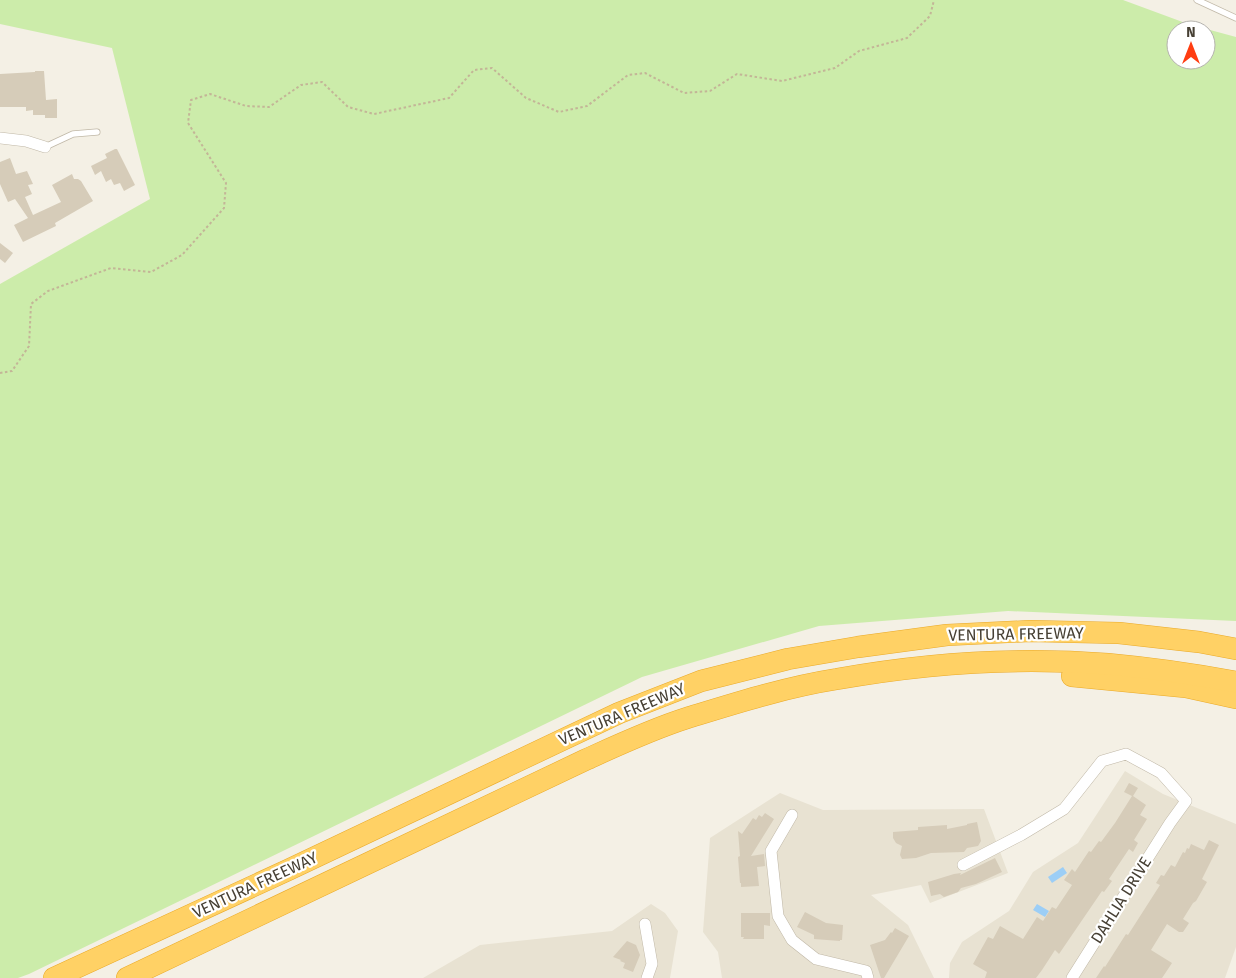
<svg xmlns="http://www.w3.org/2000/svg" width="1236" height="978" font-family="'Fira Sans',sans-serif">
<rect width="100%" height="100%" fill="#f4f0e5"/>
<g fill="#e8e2d2">
<polygon points="1125,771 1163,794 1236,824 1236,947 1225,978 949,978 950,963 962,942 1009,911 1033,872 1078,843"/>
<polygon points="780,793 823,810 984,809 1008,873 930,903 921,885 871,895 908,925 934,978 722,978 718,952 703,932 710,838"/>
<polygon points="651,904 665,913 678,931 670,978 423,978 480,945 612,931"/>
</g>
<path fill="#ccecaa" fill-rule="evenodd" d="M0,0h1123l65,24 48,13v584l-228,-10 -189,15 -177,51 -613,297 -11,4h-18v-694l150,-85 -38,-151 -112,-24zM1176,30h30v30h-30z"/>
<g fill="#9ccef6">
<polygon points="1063,867 1067,873 1052,883 1048,877"/>
<polygon points="1037,904 1049,911 1045,917 1033,910"/>
</g>
<g fill="#d6ccb9">
<polygon points="35,71 44,71 46,100 57,99 57,118 45,118 45,115 33,115 33,110 26,111 26,107 0,107 0,74 35,72"/>
<polygon points="115,149 117,149 135,185 124,191 120,183 114,185 111,179 106,182 101,171 95,175 91,166 107,158 105,154"/>
<polygon points="10,158 16,174 27,171 33,184 28,185 32,194 25,197 33,215 61,202 52,185 72,174 74,179 78,179 81,181 93,201 55,223 56,226 23,242 14,225 28,218 15,199 8,202 0,184 0,162"/>
<polygon points="0,243 13,253 5,263 0,259"/>
<polygon points="1129,783 1138,788 1133,796 1146,805 1140,815 1147,819 1134,840 1138,843 1133,852 1129,849 1109,879 1112,881 1104,892 1102,891 1059,954 1055,950 1042,970 1036,978 985,978 987,972 973,964 988,937 993,939 1000,926 1023,939 1037,917 1043,921 1052,907 1056,909 1072,885 1064,880 1072,869 1075,872 1089,851 1091,852 1099,841 1101,842 1115,823 1132,796 1124,792"/>
<polygon points="765,813 774,819 751,856 764,854 765,866 757,867 759,886 741,887 741,883 740,883 738,857 740,856 738,831 742,834 753,818 756,820 759,815 762,817"/>
<polygon points="977,822 981,841 978,846 967,848 964,852 931,853 916,858 902,859 900,855 902,846 896,843 893,838 893,832 918,830 918,827 947,825 947,829 967,825 967,824"/>
<polygon points="1209,840 1219,845 1202,879 1207,882 1196,901 1193,903 1183,919 1189,923 1183,932 1179,932 1167,924 1151,950 1172,963 1162,978 1096,978 1104,966 1105,967 1126,934 1128,935 1160,885 1156,883 1161,875 1164,876 1171,865 1175,867 1183,852 1185,853 1187,848 1189,849 1191,844 1204,850"/>
<polygon points="995,858 1002,872 976,884 961,888 958,892 944,897 940,894 931,896 928,882 954,874 961,873 960,875"/>
<polygon points="805,912 826,923 843,925 842,940 840,940 840,941 814,939 814,935 797,927"/>
<polygon points="741,913 770,913 770,926 764,925 764,939 743,939 744,937 741,937"/>
<polygon points="895,928 909,936 884,978 881,978 870,945 885,940 891,932 892,933"/>
<polygon points="627,941 636,945 640,955 633,972 623,968 625,963 620,961 621,960 613,957"/>
</g>
<g fill="none" stroke-linecap="round" stroke-linejoin="round">
<defs>
<g id="service">
<polyline points="1197,0 1236,18"/>
<polyline points="45,147 73,134 97,132"/>
</g>
<g id="minor">
<polyline points="0,138 26,141 45,147"/>
<polyline points="792,815 771,851 778,916 792,940 816,959 866,971 868,978"/>
<polyline points="963,865 1021,835 1064,809 1102,761 1126,754 1161,773 1186,801 1170,823 1072,978"/>
<polyline points="645,924 652,964 647,978"/>
</g>
<g id="motorway">
<polyline points="1072,676 1186,687 1236,698"/>
<polyline points="54,978 288,870 619,713 701,681 788,659 858,647 947,635 1030,631 1119,633 1199,642 1236,649"/>
<path d="M127,978l458,-218c33,-15 67,-31 102,-42 49,-15 99,-31 150,-39 89,-16 181,-22 271,-15 43,4 86,10 128,18"/>
</g>
</defs>
<use href="#service" stroke="#c0b8a7" stroke-width="7"/>
<use href="#minor" stroke="#c0b8a7" stroke-width="12"/>
<use href="#motorway" stroke="#eaaa29" stroke-width="22"/>
<polyline stroke="#c3b597" stroke-width="2" stroke-dasharray="2.5 2.5" stroke-linecap="butt" points="0,373 12,371 29,346 31,304 48,291 111,268 151,272 182,255 224,208 226,183 188,123 191,100 210,94 246,106 269,107 301,85 322,82 348,107 374,114 449,98 474,70 492,68 526,98 559,112 587,106 628,75 645,73 684,93 710,91 737,74 782,81 835,68 859,51 907,38 930,16 934,0"/>
<use href="#service" stroke="#fff" stroke-width="5.5"/>
<use href="#minor" stroke="#fff" stroke-width="11"/>
<use href="#motorway" stroke="#ffd165" stroke-width="21"/>
</g>
<g text-anchor="middle" dominant-baseline="central" stroke-width="4.5" stroke-linejoin="round" paint-order="stroke">
<g font-size="16" fill="#474034" stroke="#fff">
<text transform="translate(1016 634) rotate(-1)">VENTURA FREEWAY</text>
<text transform="translate(622 714) rotate(-23)">VENTURA FREEWAY</text>
<text transform="translate(255 885) rotate(-25)">VENTURA FREEWAY</text>
<text transform="translate(1121 900) rotate(-58)">DAHLIA DRIVE</text>
</g>
</g>
<g transform="translate(1191 45)"><circle r="24" fill="#ffffff" stroke="#b5b3ae"/>
<path d="M0-4L9 19L0 12L-9 19Z" fill="#ff3d11"/>
<text y="-8" font-size="14" font-weight="bold" text-anchor="middle" fill="#474034">N</text>
</g>
</svg>
